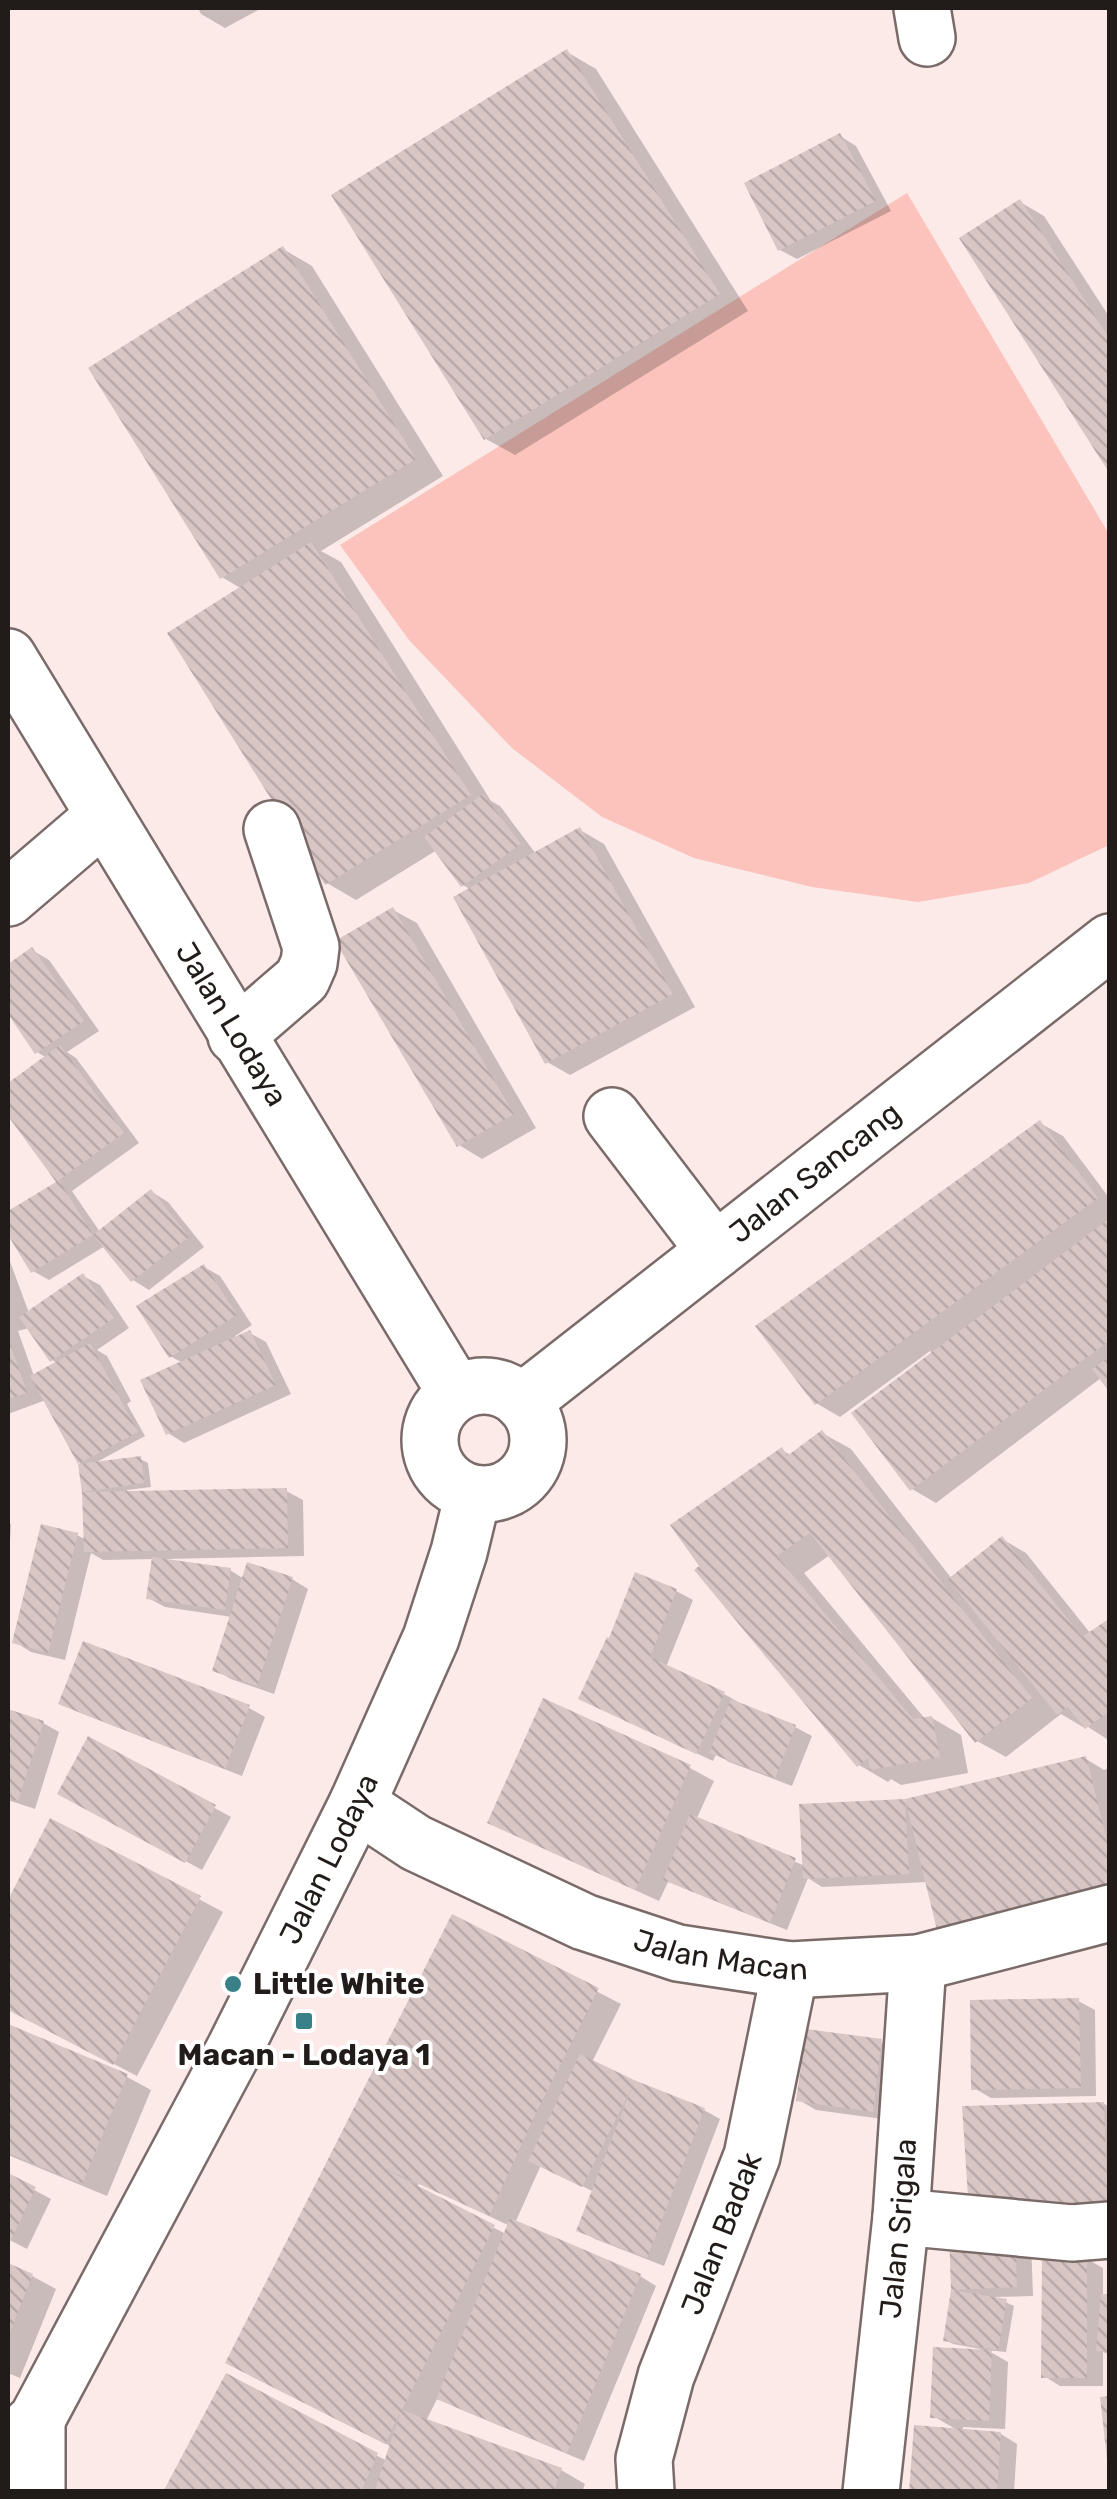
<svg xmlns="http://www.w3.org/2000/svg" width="1117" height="2499" font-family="Rubik,sans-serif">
<defs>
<pattern id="building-back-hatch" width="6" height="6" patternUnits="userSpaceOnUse" patternTransform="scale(2.5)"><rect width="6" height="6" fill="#d7c6c4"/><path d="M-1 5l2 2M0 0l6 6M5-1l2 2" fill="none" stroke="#b8aaa8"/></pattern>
</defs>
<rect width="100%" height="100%" fill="#fbeae8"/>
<polygon fill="#fbc3bc" points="907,193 1109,534 1109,845 1029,883 918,902 812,887 694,858 602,817 512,748 409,640 340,545"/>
<g fill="#0003" fill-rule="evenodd">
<polygon points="198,8 262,8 225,28 201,14"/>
<polygon points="567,52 596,69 748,311 515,455 486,439"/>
<polygon points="840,136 856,146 891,211 797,259 780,250"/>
<polygon points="1020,202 1044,216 1110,318 1110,469"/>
<polygon points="283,249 312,266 443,476 321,551 341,562 491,801 500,806 536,854 580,830 604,844 695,1007 570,1075 547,1062 471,890 463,885 437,850 356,900 327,883 242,589 222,577"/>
<polygon points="393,910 417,923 536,1128 482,1159 459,1145"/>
<polygon points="32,950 49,960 99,1031 67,1052 76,1058 139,1143 72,1191 100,1232 152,1192 168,1202 204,1247 149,1290 133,1280 105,1246 49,1280 33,1271 8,1231 8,1214 60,1183 8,1112 8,1086 47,1058 37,1052 8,1010 8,967"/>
<polygon points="1040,1123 1063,1136 1110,1199 1110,1389 1101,1378 936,1503 912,1489 933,1354 930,1351 840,1417 816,1403"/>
<path d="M8,1256l21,57 54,-37 17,9 29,43 -32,22 10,6 24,45 -4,3 18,32 -52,28 47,-5 8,4 3,24 -24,3v4l159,-3 17,9 1,56 -138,3 -1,3 65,8 14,9h48l16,10 -34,105 -43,-15 -16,-9 17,-53 -67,-10 -17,-9 6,-39 -51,1 -12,-7 -26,107 -34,-8 -16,-10 62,-107 9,5 -1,-48 -5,-30 -34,-62 -38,14zM29,1328l23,32 6,4 -24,12 -16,-45z"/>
<polygon points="204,1267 220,1276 252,1325 235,1336 237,1339 250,1333 266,1342 291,1394 184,1443 168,1433 183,1363 170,1356"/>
<polygon points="822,1433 851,1449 952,1579 1002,1539 1026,1553 1091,1634 1110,1621 1110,1741 1085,1725 1083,1727 1061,1714 1006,1757 977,1741 830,1555 804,1573 926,1720 932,1718 961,1735 968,1773 901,1785 891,1779 888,1782 859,1765 698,1571 782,1450 792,1456"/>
<polygon points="8,1522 11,1524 8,1576"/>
<polygon points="637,1575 676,1591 693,1600 666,1667 724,1694 740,1703 739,1705 795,1727 812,1736 792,1786 729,1762 716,1754 713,1761 598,1707"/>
<polygon points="544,1701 690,1768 714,1781 696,1820 805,1866 802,1807 906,1802 1086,1759 1104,1770 1110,1767 1110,1907 928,1882 822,1887 808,1878 787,1930 683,1888 669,1880 659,1901 514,1835 490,1822"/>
<polygon points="61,1703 249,1708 265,1717 242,1776 78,1712"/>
<polygon points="8,1712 43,1723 59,1732 35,1809 8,1800"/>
<polygon points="89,1739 231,1817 202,1870 76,1802"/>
<polygon points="52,1821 223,1912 137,2076 8,2009 8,1906"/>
<path d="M453,1917l168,87 -29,58 41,20 71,28 16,9 -56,147 -69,-27 -16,-9 15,-38 -53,-27 -26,58 125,53 16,10 -72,175 -129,-54 -17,-10 -12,24 135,49 24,14 -3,8h-416l61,-116 160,85 5,-14 -141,-71zM419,2183l91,43 -4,8 -89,-46z"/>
<polygon points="1078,2001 1095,2010 1096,2096 991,2098 974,2088"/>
<polygon points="8,2027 127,2077 151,2090 107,2196 8,2155"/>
<polygon points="881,2042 898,2051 890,2120 816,2110 799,2100"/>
<polygon points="1104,2104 1110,2107 1110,2215 988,2220"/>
<polygon points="8,2176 51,2199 27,2249 8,2239"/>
<polygon points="951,2233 1031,2240 1033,2296 994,2297 1014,2306 1006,2352 987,2350 1008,2362 1005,2429 963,2427 963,2432 1001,2434 1017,2444 1014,2492 911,2492 959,2431 933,2416 981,2352 981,2349 953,2344 945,2340 954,2290"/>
<polygon points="1087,2259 1103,2268 1103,2296 1110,2297 1110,2355 1103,2352 1103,2386 1060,2386 1044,2376"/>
<polygon points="8,2266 32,2276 56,2289 20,2378 8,2373"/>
</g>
<g fill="url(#building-back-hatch)">
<polygon points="567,49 720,294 484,440 331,195"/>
<polygon points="840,133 876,201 778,251 744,183"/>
<polygon points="1020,199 1110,339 1110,474 959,238"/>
<polygon points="283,246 416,459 220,579 88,368"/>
<polygon points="311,542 471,795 325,885 167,633"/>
<polygon points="483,794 521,844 461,887 424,837"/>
<polygon points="580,827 673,994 545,1064 453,897"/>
<polygon points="393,907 514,1114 457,1147 335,941"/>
<polygon points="32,947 84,1021 35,1054 8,1014 8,964"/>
<polygon points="60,1045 124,1133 59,1180 93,1235 151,1189 189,1237 131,1282 93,1235 31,1273 8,1235 8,1211 56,1182 8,1116 8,1083"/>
<polygon points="1040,1120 1098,1198 815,1405 755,1326"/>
<polygon points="1110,1218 1110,1340 910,1491 851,1413"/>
<polygon points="204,1264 237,1315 169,1358 136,1306"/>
<polygon points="83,1273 114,1318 50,1362 19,1317"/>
<polygon points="250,1330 276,1385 166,1435 140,1380"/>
<polygon points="8,1337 27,1393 8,1399"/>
<polygon points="90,1343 138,1432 78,1464 30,1376"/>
<polygon points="1110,1356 1110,1393 1092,1369"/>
<polygon points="822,1430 1032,1698 975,1743 810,1533 777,1556 913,1719 932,1716 940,1757 870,1770 868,1758 857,1767 694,1570 699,1566 670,1525 782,1447 787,1456"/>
<polygon points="141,1456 144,1483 82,1492 78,1464"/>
<polygon points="287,1488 288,1548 84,1552 82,1492"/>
<polygon points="41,1524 78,1533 48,1653 12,1643"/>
<polygon points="1002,1536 1082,1637 1110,1618 1110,1711 1085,1729 1068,1707 1057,1715 948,1579"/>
<polygon points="152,1557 231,1568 225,1610 146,1599"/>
<polygon points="247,1562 293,1577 257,1686 212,1671"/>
<polygon points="635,1572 677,1589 650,1657 725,1692 696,1754 578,1699 607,1637 609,1638"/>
<polygon points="83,1641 250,1705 225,1769 58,1704"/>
<polygon points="543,1698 691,1765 635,1890 487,1823"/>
<polygon points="731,1699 796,1725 775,1778 709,1753"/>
<polygon points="8,1709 44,1721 18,1801 8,1798"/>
<polygon points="88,1736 216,1805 185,1863 57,1794"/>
<polygon points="1086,1756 1110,1852 1110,1889 937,1930 905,1799 909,1874 803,1879 799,1804 905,1799"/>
<polygon points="690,1814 796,1858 770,1923 663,1880"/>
<polygon points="50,1818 201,1896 113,2065 8,2010 8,1900"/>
<polygon points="452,1914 599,1988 534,2117 489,2216 373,2163 495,2225 402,2410 562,2468 554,2492 374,2492 401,2411 385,2444 225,2363"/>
<polygon points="1079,1998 1081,2088 971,2090 970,2000"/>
<polygon points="8,2024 128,2074 82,2184 8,2153"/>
<polygon points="806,2029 882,2039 873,2112 796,2101"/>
<polygon points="580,2054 634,2080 705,2108 647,2258 576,2231 632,2087 582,2187 528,2161"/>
<polygon points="1104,2102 1108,2206 969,2212 962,2106"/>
<polygon points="8,2173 36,2187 10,2242 8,2240"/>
<polygon points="510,2218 641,2274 567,2453 436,2399"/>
<polygon points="1015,2228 1017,2287 951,2290 949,2230"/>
<polygon points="1042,2256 1087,2256 1087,2378 1041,2378"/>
<polygon points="8,2263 33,2274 8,2337"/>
<polygon points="951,2290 1007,2299 998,2350 943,2341"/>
<polygon points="1101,2294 1110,2294 1110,2352 1096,2351"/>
<polygon points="933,2347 992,2350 989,2421 930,2418"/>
<polygon points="226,2373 378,2453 361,2492 163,2492"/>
<polygon points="1110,2396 1110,2459 1107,2459 1100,2397"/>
<polygon points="914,2425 1001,2432 997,2492 909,2492"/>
</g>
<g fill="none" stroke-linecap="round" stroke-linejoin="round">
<defs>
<g id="minor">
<polyline points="922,8 927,38"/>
<path id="s1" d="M8,657l448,736"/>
<polyline points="8,898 104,816"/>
<polyline points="236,1036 302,979 309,963 311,947 272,829"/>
<polyline points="612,1116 715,1251"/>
<circle cx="484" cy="1440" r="54"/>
<path id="s2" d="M522,1402l588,-460"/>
<path id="s3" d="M357,1804l59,39 168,79 94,31 112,17 128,-7 192,-50"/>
<polyline points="901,2217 1072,2233 1110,2230"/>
<path id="s4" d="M8,2447l29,-28 198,-371 122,-244 74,-166 28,-86 14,-58"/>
<polyline points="37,2492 37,2419"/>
<path id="s5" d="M646,2492l-2,-33 22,-83 86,-220 38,-186"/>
<path id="s6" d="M871,2492l30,-275 17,-254"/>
</g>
</defs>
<use href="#minor" stroke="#7a6b69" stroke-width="60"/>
<use href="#minor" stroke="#fff" stroke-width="55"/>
</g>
<g fill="#398089" stroke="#fff" stroke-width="4">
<circle cx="233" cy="1984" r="10"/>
<rect x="294" y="2011" width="20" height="20" rx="5"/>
</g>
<g text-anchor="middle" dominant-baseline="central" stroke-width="8" stroke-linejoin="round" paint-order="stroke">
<g font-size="30" fill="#211b1a" stroke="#fff">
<text stroke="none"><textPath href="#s1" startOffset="430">Jalan Lodaya</textPath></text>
<text stroke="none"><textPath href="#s2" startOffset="372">Jalan Sancang</textPath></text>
<text stroke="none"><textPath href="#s4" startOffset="672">Jalan Lodaya</textPath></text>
<text stroke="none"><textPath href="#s3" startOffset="398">Jalan Macan</textPath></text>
<text stroke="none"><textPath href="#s6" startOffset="265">Jalan Srigala</textPath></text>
<text stroke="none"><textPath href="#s5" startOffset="272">Jalan Badak</textPath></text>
</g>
<g font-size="30" font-weight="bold" fill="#211b1a" stroke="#fff" text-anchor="start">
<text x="253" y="1984">Little White</text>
<text x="304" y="2055" text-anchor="middle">Macan - Lodaya 1</text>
</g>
</g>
<rect width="1117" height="2499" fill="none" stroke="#211b1a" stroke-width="20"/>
</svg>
